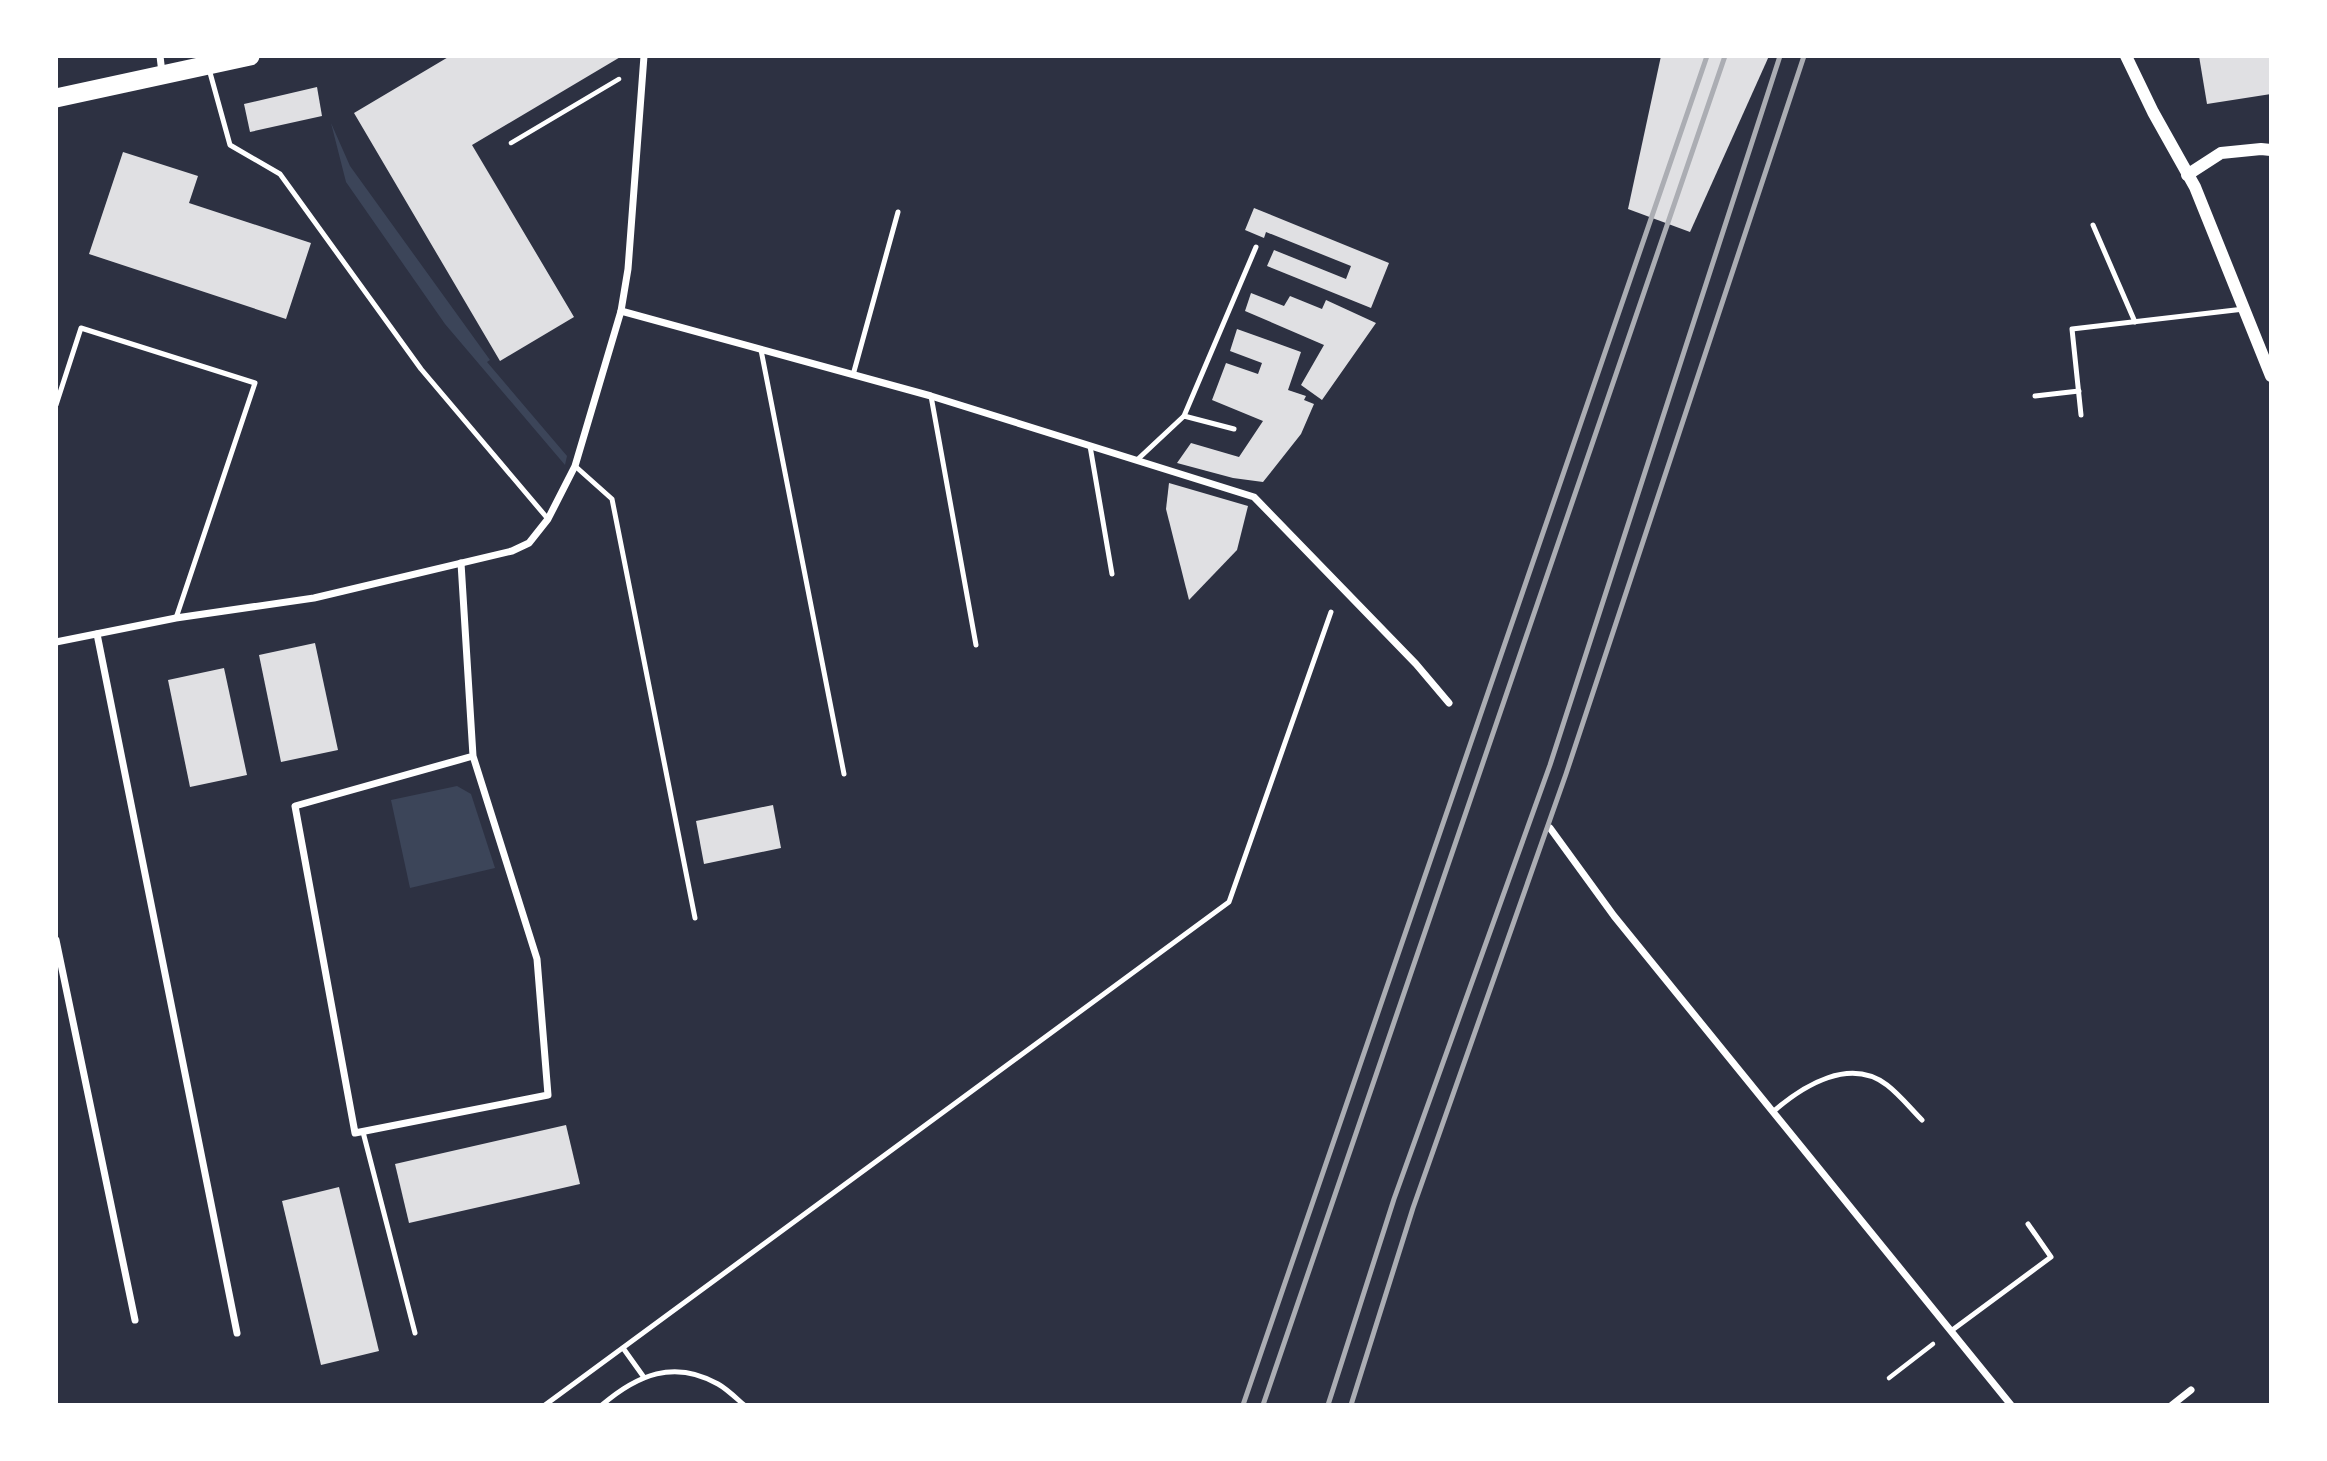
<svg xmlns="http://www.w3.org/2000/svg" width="2327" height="1461" font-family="'Varela Round',sans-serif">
<rect width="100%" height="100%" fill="#2d3142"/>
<g fill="#3c4559">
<polygon points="331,123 350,166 490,360 487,362 567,456 565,465 445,324 346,182"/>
<polygon points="457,786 471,794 495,868 410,888 391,800"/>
</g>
<g fill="#e0e0e3">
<polygon points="450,56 622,56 472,145 574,317 500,361 354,113"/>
<polygon points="1661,56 1769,56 1690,232 1628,209"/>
<polygon points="2199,56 2271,56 2271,94 2207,104"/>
<polygon points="317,87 322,116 250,132 244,104"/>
<polygon points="123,152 198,176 189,203 311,243 286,319 89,254"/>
<polygon points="1254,208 1389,263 1371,308 1267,266 1274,250 1346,279 1351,266 1266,232 1264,238 1245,230"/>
<polygon points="1251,293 1284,306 1290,296 1322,309 1326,300 1376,323 1322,400 1301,385 1324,345 1245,311"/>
<polygon points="1237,329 1301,352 1288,390 1306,396 1304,400 1314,404 1301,434 1263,482 1233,478 1177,463 1191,443 1239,457 1263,421 1212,400 1226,363 1258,374 1262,363 1230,351"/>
<polygon points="1169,483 1248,506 1237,550 1189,600 1166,509"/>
<polygon points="315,643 338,750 281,762 259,655"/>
<polygon points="224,668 247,775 190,787 168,680"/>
<polygon points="773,805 781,848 704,864 696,821"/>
<polygon points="566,1125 580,1184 409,1223 395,1164"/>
<polygon points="339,1187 379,1351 321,1365 282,1201"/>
</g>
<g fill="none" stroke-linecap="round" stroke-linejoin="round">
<g stroke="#fff" stroke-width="4.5">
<polyline points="511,143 619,79"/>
<polyline points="1889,1378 1933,1344"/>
</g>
<g stroke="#fff" stroke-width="5">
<polyline points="209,69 230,145 280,174 421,369 548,519"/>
<polyline points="2093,225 2135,322"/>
<polyline points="761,350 844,774"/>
<polyline points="853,375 898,212"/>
<polyline points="931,396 976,645"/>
<polyline points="2035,396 2079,391"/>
<polyline points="56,405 81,328 255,383 176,618"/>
<polyline points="2081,415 2072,329 2244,309"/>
<polyline points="1184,416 1256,247"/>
<polyline points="1090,446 1112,574"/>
<polyline points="1137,460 1184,416 1234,429"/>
<polyline points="575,466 612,499 695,918"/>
<path d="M1774,1111c30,-26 76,-54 113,-26 13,10 24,24 35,35"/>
<polyline points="363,1132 415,1333"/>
<polyline points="1951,1331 2051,1257 2028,1224"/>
<polyline points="623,1348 643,1376"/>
<polyline points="545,1405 1229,902 1331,612"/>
<path d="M602,1405c35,-30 72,-46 116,-21 9,5 18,14 26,21"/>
</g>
<g stroke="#fff" stroke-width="7">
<polyline points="160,56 162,73"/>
<polyline points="621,311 931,396 1254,497 1416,664 1449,703"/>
<polyline points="461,563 473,756 537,959 548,1095 355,1133 295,806 473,756"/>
<polyline points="97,634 237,1333"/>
<polyline points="56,642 176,618 314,598 512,551 529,543 548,519 575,466 621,311 628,269 644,56"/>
<polyline points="1550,828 1614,916 2011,1405"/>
<polyline points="56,940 135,1320"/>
<polyline points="2172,1405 2191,1390"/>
</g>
<g stroke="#fff" stroke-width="12">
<polyline points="2126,56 2153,112 2195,187 2271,376"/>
<polyline points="2187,175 2221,153 2261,149 2271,150"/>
</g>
<polyline stroke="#fff" stroke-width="19" points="56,98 250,56"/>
<g stroke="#abadb3" stroke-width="5">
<polyline points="1243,1405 1707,56"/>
<polyline points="1263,1405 1725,56"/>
<polyline points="1328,1405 1394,1199 1550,765 1780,56"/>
<polyline points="1351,1405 1413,1208 1566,774 1804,56"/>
</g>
</g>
<rect width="2327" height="1461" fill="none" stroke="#ffffff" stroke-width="116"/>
</svg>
